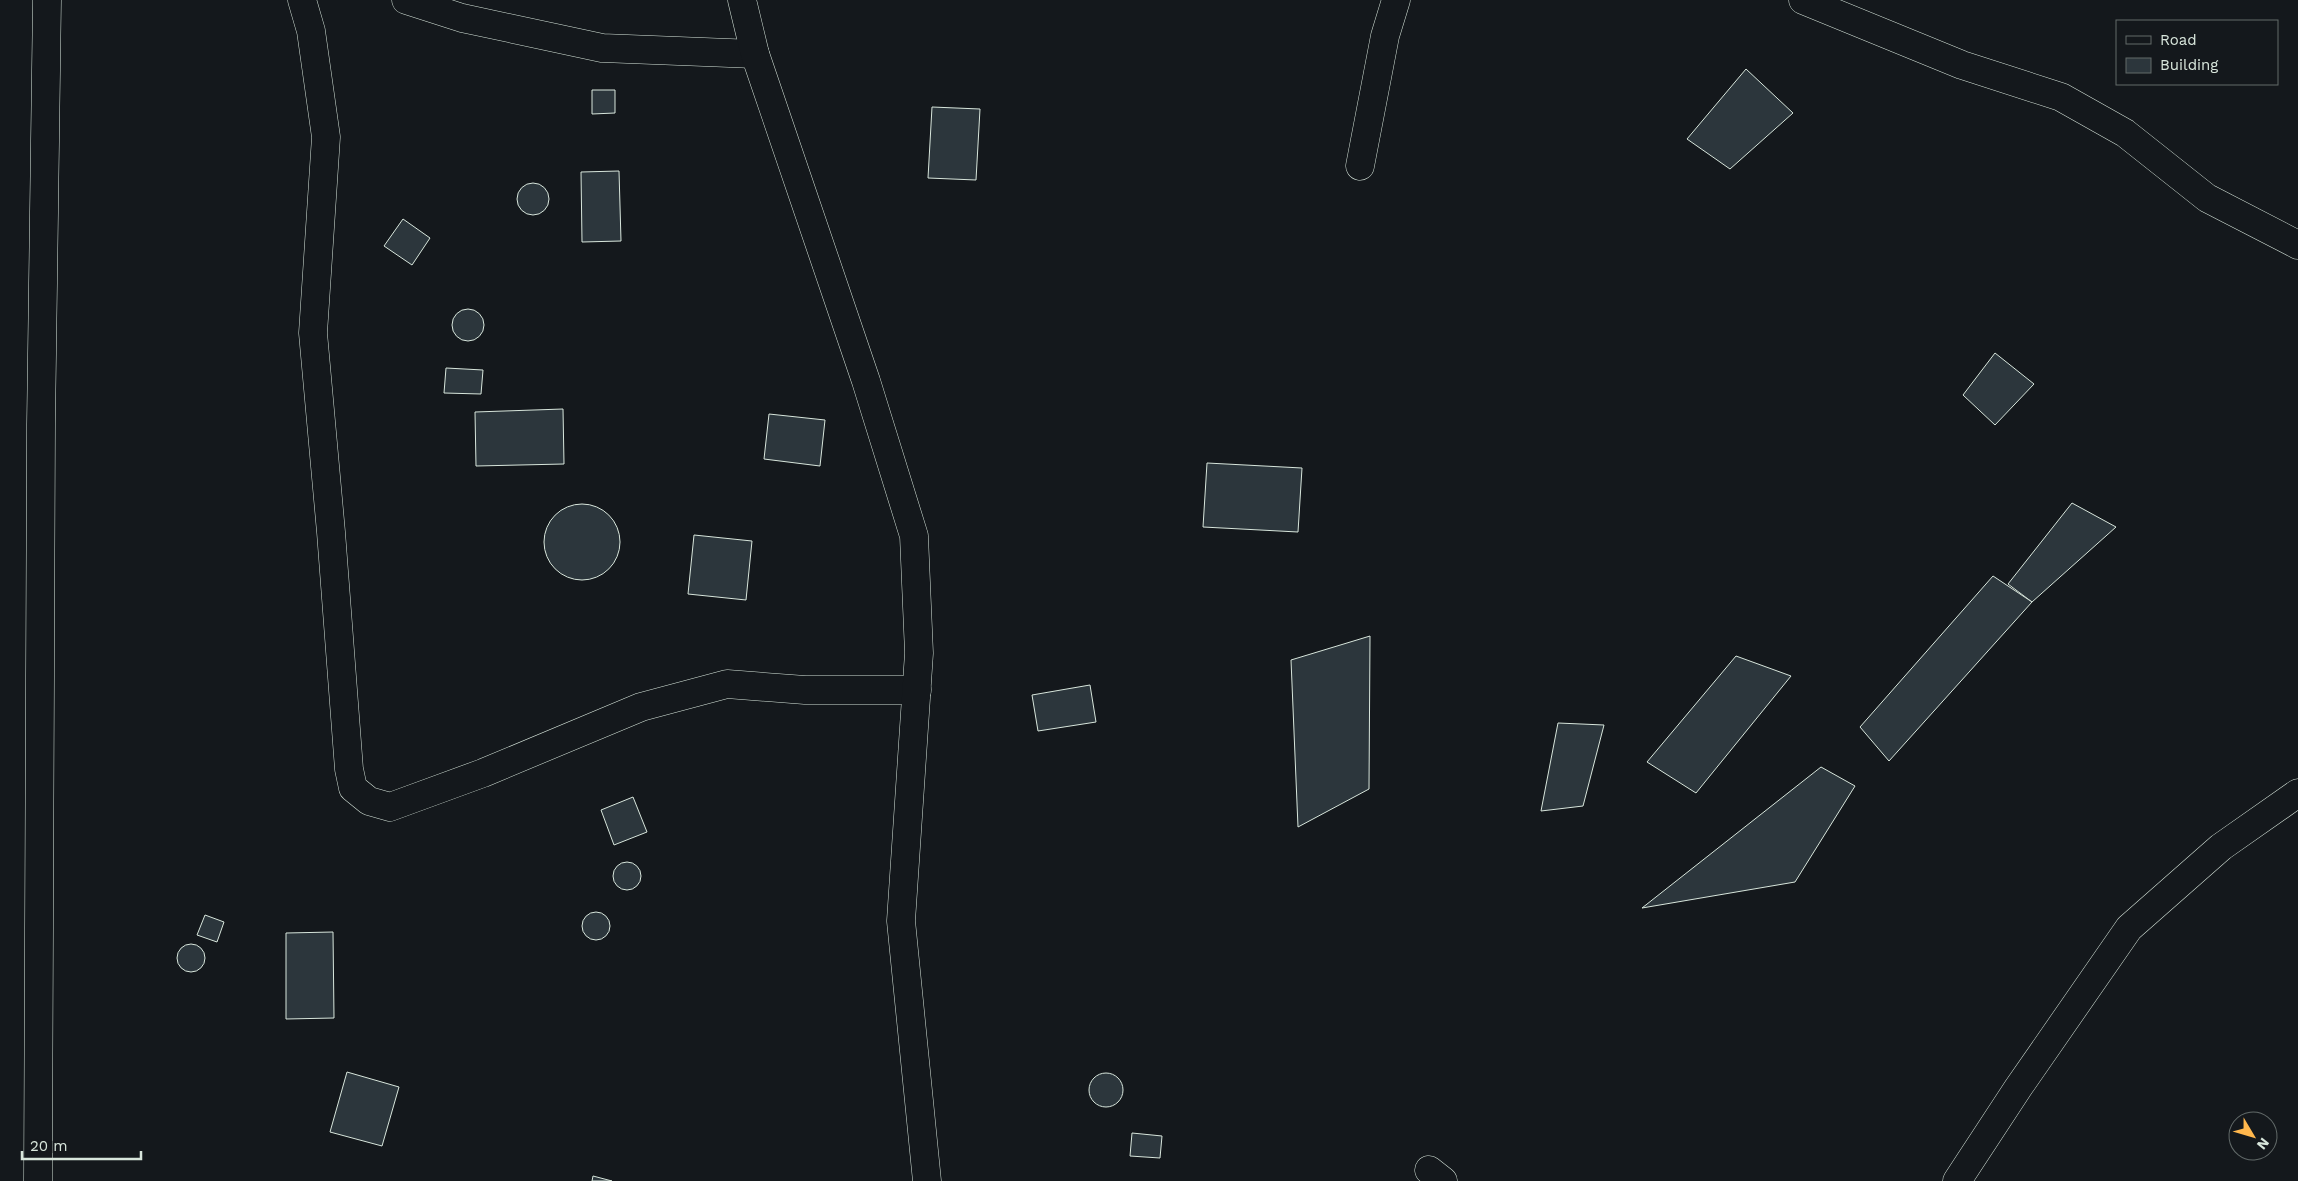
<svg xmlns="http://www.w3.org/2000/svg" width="2298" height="1181" font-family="'Work Sans',sans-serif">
<rect width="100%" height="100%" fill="#14181c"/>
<g fill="#2c363c" stroke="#d8e6dc">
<polygon points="1746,69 1793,113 1730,169 1687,139"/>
<polygon points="592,90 615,90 615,113 592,114"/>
<polygon points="932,107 980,109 976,180 928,178"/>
<polygon points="619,171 621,241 582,242 581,172"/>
<circle cx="533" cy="199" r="16"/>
<polygon points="403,219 430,238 412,265 384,246"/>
<circle cx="468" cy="325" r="16"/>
<polygon points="1995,353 2034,384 1995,425 1963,395"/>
<polygon points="446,368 483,370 481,394 444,393"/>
<polygon points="563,409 564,464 476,466 475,412"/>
<polygon points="769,414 825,420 820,466 764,459"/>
<polygon points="1207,463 1302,468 1298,532 1203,527"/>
<polygon points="2072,503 2116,527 2032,602 2008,584"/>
<circle cx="582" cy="542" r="38"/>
<polygon points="694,535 752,541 746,600 688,594"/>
<polygon points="1993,576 2032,602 1889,761 1860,727"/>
<polygon points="1370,636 1369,789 1298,827 1291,660"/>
<polygon points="1736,656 1791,676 1696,793 1647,762"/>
<polygon points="1090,685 1096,722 1038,731 1032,695"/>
<polygon points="1558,723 1604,725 1583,806 1541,811"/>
<polygon points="1821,767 1855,786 1795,882 1642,908"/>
<polygon points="633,797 647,832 614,845 601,810"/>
<circle cx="627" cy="876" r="14"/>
<circle cx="596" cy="926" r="14"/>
<polygon points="205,915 224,922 217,942 197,935"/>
<polygon points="333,932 334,1018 286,1019 286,933"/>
<circle cx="191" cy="958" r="14"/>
<polygon points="347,1072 399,1087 382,1146 330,1132"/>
<circle cx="1106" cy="1090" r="17"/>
<polygon points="1132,1133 1162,1136 1160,1158 1130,1156"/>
<polygon points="593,1176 612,1181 592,1181"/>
</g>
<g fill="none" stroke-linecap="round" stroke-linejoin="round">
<defs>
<g id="minor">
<polyline points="302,0 311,31 326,137 313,333 331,532 349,769 353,788 369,801 390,807 483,773 641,707 727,684 805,690 917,690"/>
<polyline points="406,0 462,18 602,48 755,54"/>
<polyline points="742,0 755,54 866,381 914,536 919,653 901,921 927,1181"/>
<polyline points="1803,0 1962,65 2061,97 2125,133 2207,198 2298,245"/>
<polyline points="1360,166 1385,36 1396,0"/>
<polyline points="1429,1170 1443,1181"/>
<polyline points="38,1181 41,425 47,0"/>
<polyline points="1957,1181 2018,1088 2129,928 2221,847 2298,793"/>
</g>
</defs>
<use href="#minor" stroke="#d8e6dc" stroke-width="29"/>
<use href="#minor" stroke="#14181c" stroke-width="28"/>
</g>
<rect x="2116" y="20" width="162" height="65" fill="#14181c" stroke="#626a69"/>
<rect x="2126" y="36" width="25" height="8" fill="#14181c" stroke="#626a69"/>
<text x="2160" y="45" font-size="15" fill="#d8e6dc">Road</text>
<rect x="2126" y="58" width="25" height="15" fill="#2c363c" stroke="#626a69"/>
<text x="2160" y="70" font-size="15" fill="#d8e6dc">Building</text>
<g transform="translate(2253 1136) rotate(128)"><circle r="24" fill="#14181c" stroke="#626a69"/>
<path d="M0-4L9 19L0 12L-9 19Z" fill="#ffb74d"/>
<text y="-8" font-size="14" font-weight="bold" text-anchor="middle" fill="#d8e6dc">N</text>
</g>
<path d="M22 1151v8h119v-8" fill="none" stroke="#d8e6dc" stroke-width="2.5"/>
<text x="30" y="1151" font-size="15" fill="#d8e6dc" stroke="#14181c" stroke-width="4" paint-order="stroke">20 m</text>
</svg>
